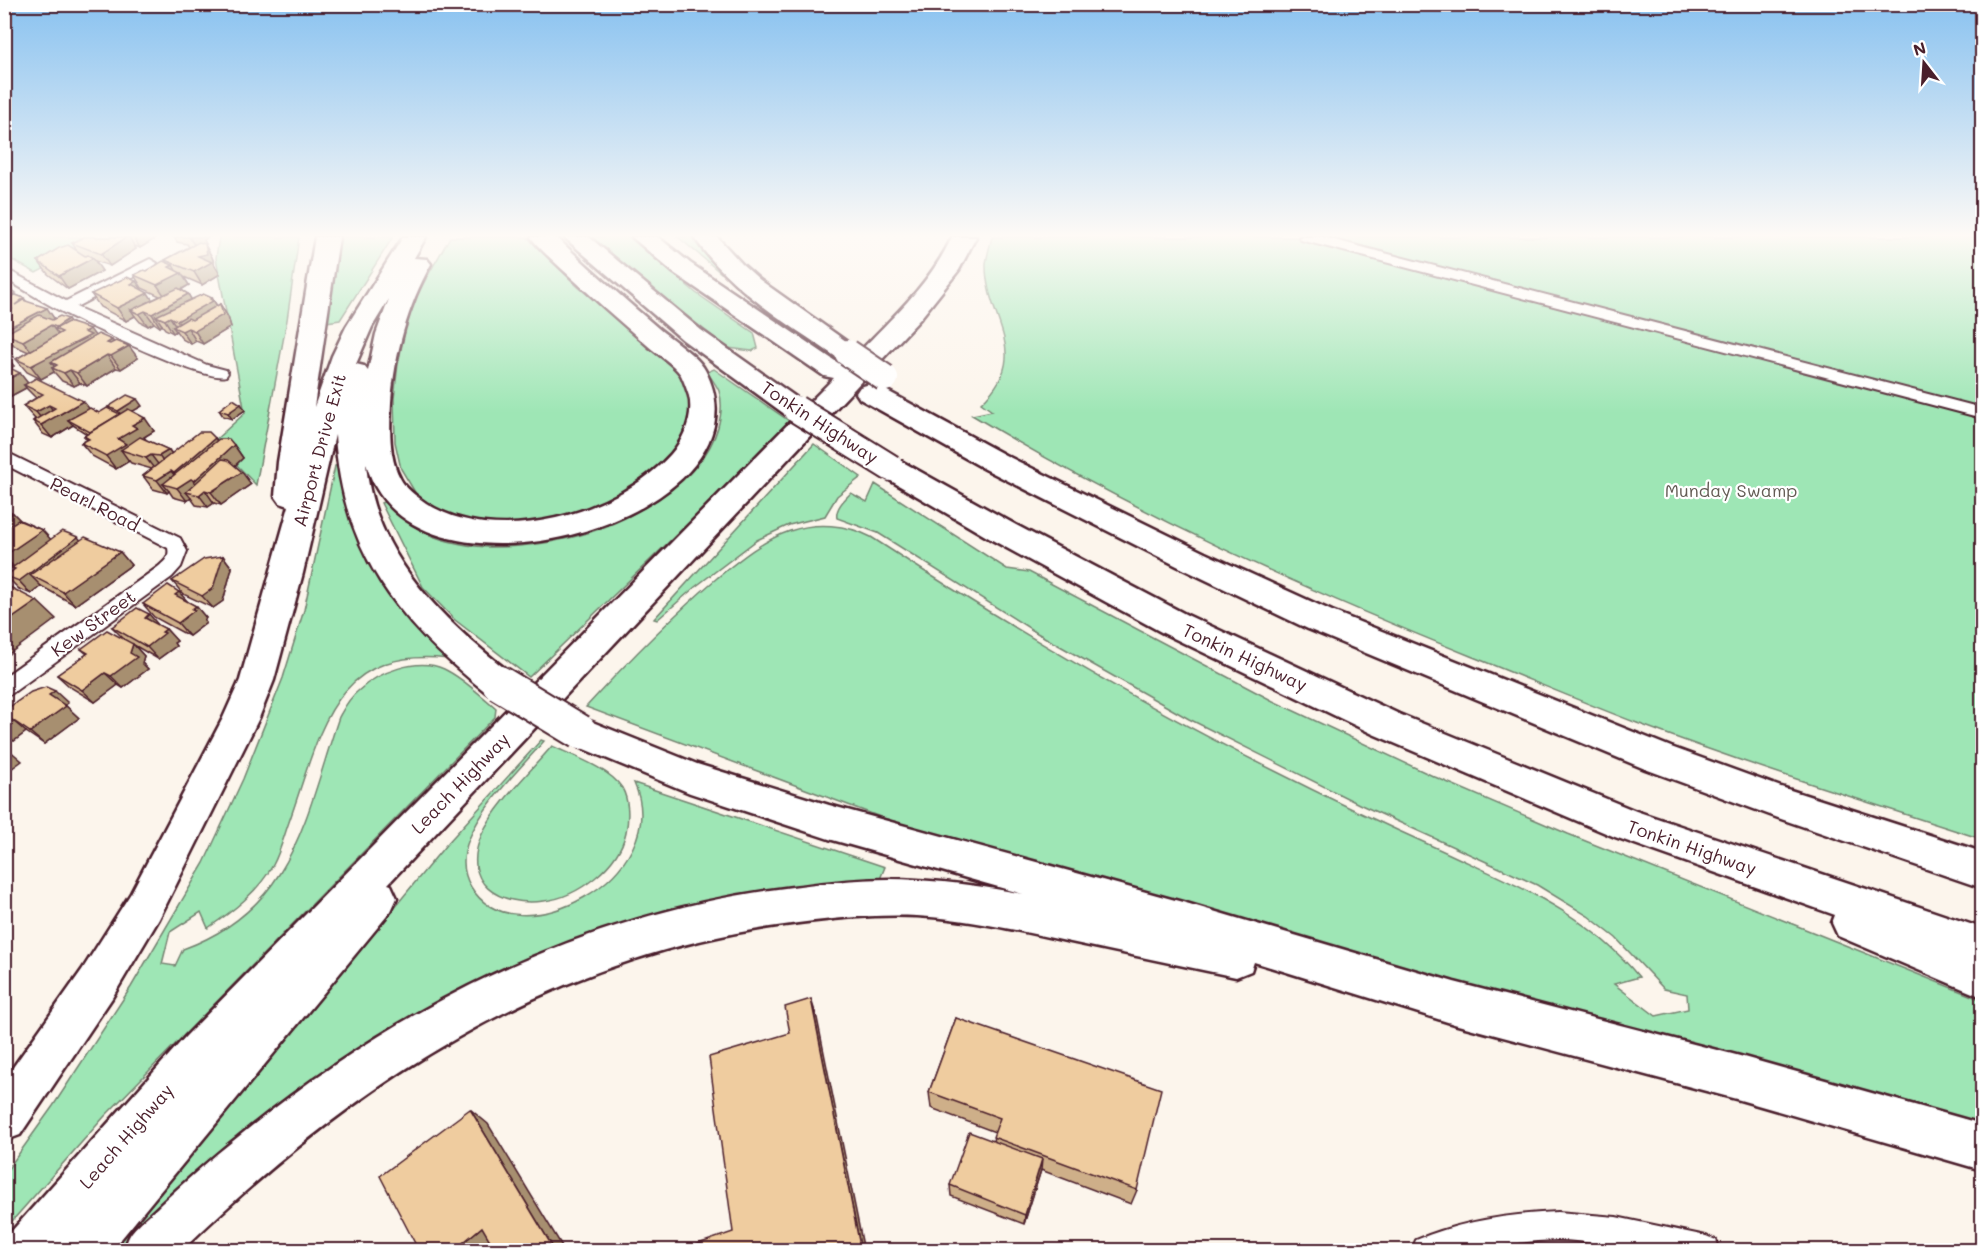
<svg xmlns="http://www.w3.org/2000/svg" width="1987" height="1255" font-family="Mali,sans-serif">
<rect width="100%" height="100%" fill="#fcf5ec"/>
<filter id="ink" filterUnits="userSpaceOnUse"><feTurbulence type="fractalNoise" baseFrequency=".0167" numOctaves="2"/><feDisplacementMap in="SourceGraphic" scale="12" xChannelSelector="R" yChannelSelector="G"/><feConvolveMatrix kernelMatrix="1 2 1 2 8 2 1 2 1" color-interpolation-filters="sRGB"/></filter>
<g filter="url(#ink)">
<g fill="#9ee6b5" stroke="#748270" stroke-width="1.5">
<polygon points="13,237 104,237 36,273 5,256 4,243"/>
<polygon points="219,237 299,237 287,320 256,485 214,441 245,413 216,258"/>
<polygon points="339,237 393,237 340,320 326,322"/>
<polygon points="450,237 527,237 578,287 658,353 679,373 687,382 696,408 673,459 633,491 565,520 486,528 429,509 416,494 401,469 395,442 394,399 398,364 406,326 418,293"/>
<polygon points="589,237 630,237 696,293 754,333 758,348 752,351 728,348 627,270"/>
<polygon points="678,237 697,237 727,270 721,273"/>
<path d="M992,237h990v602c-115,-37 -231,-73 -345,-116 -55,-21 -109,-44 -164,-66 -174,-70 -340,-145 -501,-242l20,-4 -11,-8c54,-50 4,-83 5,-139 1,-9 4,-18 6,-27z"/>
<path d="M714,369l78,54 -263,254 -74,-57 -32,-33 -42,-84 5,-2c11,11 25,25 39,32 45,20 97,16 144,5 54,-12 133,-54 149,-111 3,-11 5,-24 1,-36 -3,-7 -8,-13 -12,-19z"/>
<polygon points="814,444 861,477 837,496 825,516 789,525 757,540 695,587 657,620 654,619"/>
<path d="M340,465l108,194c-117,-14 -128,77 -159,163 -5,14 -9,30 -16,43 -15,27 -40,46 -65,63l-7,-16 -31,20 -8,32 13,2 8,-17c111,-40 122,-132 156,-232 5,-9 10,-19 19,-26 20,-19 59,-34 86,-22 19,9 36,26 52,39l-1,9 -391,400 -99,112v-56l48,-67 78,-119 73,-124 39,-84 40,-101 21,-68 31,-144z"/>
<path d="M875,484l132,85 22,3 244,129 162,76 133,57 414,166v131l-820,-229 -279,-84 -297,-111c42,-46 84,-89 131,-129 22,-18 46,-38 73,-47 26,-9 56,-7 81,6 129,84 261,163 400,232 57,29 114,56 172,82 74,35 143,61 196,126l-25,7 42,32 32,-7 -1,-15 -23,-5 -48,-51 -28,-22 -51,-31 -178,-81 -170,-85 -152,-86 -159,-100 -41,-15c-2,-10 8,-19 14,-25l16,9z"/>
<path d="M541,740l3,1c-25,29 -61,63 -75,98 -7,17 -7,33 2,48 43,73 205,-11 163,-104l251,84 -8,19 -236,37 -445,264 -67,63 -11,-7 327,-397z"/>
<path d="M552,746c19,9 59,23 70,42 7,12 7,30 4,44 -7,34 -48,65 -82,69 -45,6 -84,-18 -62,-67 14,-30 48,-62 70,-88z"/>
</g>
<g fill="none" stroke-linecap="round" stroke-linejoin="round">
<defs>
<g id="minor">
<polygon points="1299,237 1323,237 1982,408 1982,418 1301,240"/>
<path d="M150,259l7,4 -2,3 -79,41 131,58 19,5 2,3 -2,3c-20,6 -122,-43 -146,-55 -26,-12 -50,-28 -76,-43v-10l62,33z"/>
<path d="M4,451l176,87 7,13 -6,16 -9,10 -161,117 -7,2v-19l154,-110c7,-6 12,-10 10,-19l-164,-84z"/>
<path d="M1558,1212l58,5 90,19 10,4 4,10c-23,3 -53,3 -77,0 -29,-2 -57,-10 -86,-10 -49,1 -97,15 -145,10l4,-10c45,-19 93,-26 142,-28z"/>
</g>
<g id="motorway">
<path d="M315,237h24l-25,170 18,-51 14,-29 57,-90h23l-12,21 13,1 4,5c-24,43 -36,89 -40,138 -1,24 -3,54 9,76 5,10 16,18 26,25 70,46 192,11 245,-49 13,-15 23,-38 18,-58 -2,-6 -5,-15 -8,-21 -7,-11 -24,-21 -34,-30 -29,-25 -57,-50 -85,-76 -10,-10 -23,-20 -31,-32h25c33,31 67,61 102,91 13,11 40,28 47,42 78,146 -297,256 -339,93 7,91 78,159 145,210l5,10 -5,10 -12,4 -12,-4c-89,-71 -145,-141 -152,-258l-32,138 -29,107 -15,38 -100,201 -47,79 -92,137 -16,6v-61l78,-110 49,-77 92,-175 17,-38 49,-174 -9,-3 -5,-7 3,-34zM389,299l-13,35 -8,37 -4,-5 -8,-2 16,-37z"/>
<path d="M564,237h25l112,93 106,75 27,-27 -10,-2 -150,-103 -42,-36h26l32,26 154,104 7,-7 -12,-1c-52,-36 -109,-69 -145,-122h23l25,27 18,16 100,71c34,-35 71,-69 92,-114h24l-17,33 -39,49 -532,565 3,1 6,13 -6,13 -279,339h-108l6,-17 176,-197 609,-619 -9,-2 -103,-75z"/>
<polygon points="870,384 880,387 1005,455 1205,553 1332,611 1671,747 1781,787 1982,852 1982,888 1781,819 1645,769 1308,629 1183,569 985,469 860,399 856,393 860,387"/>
<polygon points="891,458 901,461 1016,525 1187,615 1399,714 1636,811 1982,928 1982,997 1838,936 1832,923 1835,915 1615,837 1373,734 1163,633 994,541 881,475 877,468 881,461"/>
<path d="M580,717l117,47 132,41 357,98 268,79 286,74 242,68v46l-242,-70 -286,-76 -200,-62 -3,9 -15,6c-57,-12 -114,-24 -170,-36 -49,-11 -99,-22 -149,-25 -45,-2 -89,3 -133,9 -240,33 -432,160 -602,325h-58c2,-5 4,-13 8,-18 8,-10 20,-19 29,-28 25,-23 50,-46 77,-67 157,-129 344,-223 547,-249 44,-6 88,-11 132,-8 36,2 71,7 106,14l-194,-55 -139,-46 -123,-51 -5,-10 5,-10z"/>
</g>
</defs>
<use href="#minor" stroke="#4a1f2b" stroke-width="4"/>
<use href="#motorway" stroke="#4a1f2b" stroke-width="5"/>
<use href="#minor" fill="#fff" fill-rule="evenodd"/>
<use href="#motorway" fill="#fff" fill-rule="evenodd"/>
<defs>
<g id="motorway-bridge-far1">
<polyline points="848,353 885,378"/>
<polyline points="796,409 891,468"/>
</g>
<polyline id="motorway-bridge" points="499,683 580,732"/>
</defs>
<use href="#motorway-bridge-far1" stroke="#4a1f2b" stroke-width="30" stroke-linecap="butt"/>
<use href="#motorway-bridge" stroke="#4a1f2b" stroke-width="38" stroke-linecap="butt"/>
<use href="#motorway-bridge-far1" stroke="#fff" stroke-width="26"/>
<use href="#motorway-bridge" stroke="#fff" stroke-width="34"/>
</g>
<g fill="#ceaf89" stroke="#4a1f2b" stroke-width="1.5">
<polygon points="84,237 158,237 140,248 135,246 136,249 110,266 95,261 102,271 68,289 48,274 38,261 78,252 72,243"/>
<polygon points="174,237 208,237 204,240 206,244 205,245 212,257 215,266 220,274 202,285 184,277 189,285 181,290 188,294 191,300 212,298 217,306 220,304 228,317 231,327 203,344 196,341 191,344 182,339 176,331 173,333 165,329 162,325 160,327 154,323 148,326 140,322 135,316 126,321 100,307 91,294 142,290 152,300 160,296 142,288 134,275 147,271 167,263 165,260 189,247 187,244 177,242"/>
<polygon points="4,287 18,296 24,298 26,301 55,319 70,322 95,336 114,342 138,358 121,369 116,368 87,386 80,383 74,386 62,381 54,372 41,379 27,372 16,359 29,352 15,346 13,344 10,346 4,343"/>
<polygon points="4,346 14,357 9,360 14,366 10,368 28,383 83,401 89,409 99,413 109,409 108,407 142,406 132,411 154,431 144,437 146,440 169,450 172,454 215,438 217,441 234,445 243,458 235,466 251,484 221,505 214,503 208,507 196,505 191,498 187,501 173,497 169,491 167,493 153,489 143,476 152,469 131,463 129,461 116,469 92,456 81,443 87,440 84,436 87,434 73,425 52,438 43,434 33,421 35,419 23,406 36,398 26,388 9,397 4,397"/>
<polygon points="241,404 245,410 232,419 223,416 219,410"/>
<polygon points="4,508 13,513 20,520 42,530 51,540 81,540 120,552 131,565 75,605 41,586 31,594 19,589 6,576 14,570 12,568 13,567 4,564"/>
<polygon points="223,556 232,568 223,601 213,608 183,594 172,581"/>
<polygon points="188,602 196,606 206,618 204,620 206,623 189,636 154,617 143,604"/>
<polygon points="159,626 166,629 177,641 174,643 176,646 158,659 134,645 144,656 142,663 148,669 123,688 118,685 95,702 70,687 57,675 87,654 81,649 123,638 112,627"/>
<polygon points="68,703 65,705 79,718 44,744 26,732 14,741 4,735 4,711"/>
<polygon points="956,1018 1137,1190 1131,1204 1041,1170 1024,1224 951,1196 950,1185 993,1141 995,1132 931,1108 929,1092"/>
</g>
<g fill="#a78f6f" stroke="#4a1f2b" stroke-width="1.5">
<polygon points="127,237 129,237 136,249 110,266 101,254"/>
<polygon points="133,237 158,237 140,248"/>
<polygon points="189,237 208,237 204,240 206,244 205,245 212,257 215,266 220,274 202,285 194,272 198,256 197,249"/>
<polygon points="93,258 102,271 68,289 59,276"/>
<polygon points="173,265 178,274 181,273 189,285 166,298 157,285 169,267"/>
<polygon points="136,281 145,294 131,284"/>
<polygon points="148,293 156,305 145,311 154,323 148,326 139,314 131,310 135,316 126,321 117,308"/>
<polygon points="188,294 196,307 170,317 178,329 173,327 176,331 173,333 165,320 156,316 162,325 160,327 152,314"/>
<polygon points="212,298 220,311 188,328 196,341 191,344 182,331 184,330 177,321"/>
<polygon points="220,304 228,317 231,327 203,344 195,331"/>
<polygon points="8,307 18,320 4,327 4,309"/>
<polygon points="47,308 56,321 5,334 13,344 10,346 4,339 4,330"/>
<polygon points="68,319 78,332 62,332 58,330 56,327"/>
<polygon points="51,325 61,338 33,353 23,341"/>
<polygon points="90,329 99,341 57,365 51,362 57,370 52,368 54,372 41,379 31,366"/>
<polygon points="112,340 120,351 129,346 138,358 121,369 111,356 107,343"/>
<polygon points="4,346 14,357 9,360 14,366 4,372"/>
<polygon points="107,355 116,368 87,386 77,373"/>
<polygon points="70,370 80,383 74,386 64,373"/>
<polygon points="20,373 30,386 24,385 26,388 9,397 4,392 4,381"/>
<polygon points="137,399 142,406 123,417 118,411"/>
<polygon points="83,401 93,413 68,420 73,425 52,438 41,425 45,423 36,412 49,405 57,416"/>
<polygon points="241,404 245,410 232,419 228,413"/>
<polygon points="145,418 154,431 144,437 147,441 121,450 129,461 116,469 106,456 118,439 132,425"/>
<polygon points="215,438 223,451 192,479 201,492 186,492 191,498 187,501 177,488 183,484 174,473"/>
<polygon points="234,445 243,458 207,491 205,490 214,503 208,507 199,495 203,492 194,481"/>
<polygon points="169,450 178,463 168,469 159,456"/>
<polygon points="151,455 161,468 156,471 146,458"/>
<polygon points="171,471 181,484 163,484 169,491 167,493 157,480"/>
<polygon points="242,472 251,484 221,505 211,492"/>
<polygon points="13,513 25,525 4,538 4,518"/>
<polygon points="42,530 54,543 16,569 4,557 4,556"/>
<polygon points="78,537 89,550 30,575 41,586 31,594 19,581"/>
<polygon points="120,552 131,565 75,605 63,592"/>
<polygon points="223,556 232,568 223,601 213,608 202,596"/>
<polygon points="179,592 190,604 175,595"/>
<polygon points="37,601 56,619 6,656 4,654 4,624"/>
<polygon points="196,606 206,618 204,620 206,623 189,636 178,623"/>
<polygon points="149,614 160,627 145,618"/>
<polygon points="166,629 177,641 174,643 176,646 158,659 147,647"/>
<polygon points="133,644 144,656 142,663 148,669 123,688 111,676 130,653"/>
<polygon points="105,673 118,685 95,702 82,690"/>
<polygon points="55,691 68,703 62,707 49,695"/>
<polygon points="66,706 79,718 44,744 30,732"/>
<polygon points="12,720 26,732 14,741 4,733 4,726"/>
<polygon points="8,749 22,761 4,774 4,752"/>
<polygon points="811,999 817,1018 864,1251 861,1251"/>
<polygon points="470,1109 488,1124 565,1251 555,1251"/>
<polygon points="1042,1159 1041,1170 1024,1224 1025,1215"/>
<polygon points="482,1227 502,1239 488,1251 453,1251"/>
</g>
<g fill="#efcc9f" stroke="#4a1f2b" stroke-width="1.5">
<polygon points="84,237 127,237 101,254 72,243"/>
<polygon points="199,242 205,244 207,254 198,256 212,262 194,272 165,260"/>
<polygon points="68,245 85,256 88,255 93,258 59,276 38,261 59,248"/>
<polygon points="163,261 173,265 169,267 181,273 157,285 134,275 144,270 147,271"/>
<polygon points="127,277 136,281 131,284 148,293 117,308 91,294"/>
<polygon points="4,287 16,293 10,296 16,295 24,298 15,305 23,300 47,308 4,330 4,313 12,309 8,307 4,309"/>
<polygon points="178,288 188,294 152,314 145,311 139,314 131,310"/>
<polygon points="203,294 212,298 210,299 213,301 177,321 170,317 165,320 156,316"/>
<polygon points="220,304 223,315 195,331 188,328 182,331 173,327 188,318 192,320"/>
<polygon points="39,315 52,320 60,316 68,319 56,327 51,325 23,341 5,334"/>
<polygon points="68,322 90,329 84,332 91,335 31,366 16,359 62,332 55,329"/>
<polygon points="98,334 112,340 107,343 110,344 116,341 129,346 111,356 107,355 77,373 70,370 64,373 52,368 57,365 51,362"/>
<polygon points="4,365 20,373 4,381"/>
<polygon points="36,378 83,401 41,425 33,421 55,408 49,405 36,412 23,406 43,394 24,385"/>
<polygon points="127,395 137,399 118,411 108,407"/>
<polygon points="233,399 241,404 228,413 219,410"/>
<polygon points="90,408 99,413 107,408 120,414 90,432 68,420"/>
<polygon points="128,409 145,418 132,425 137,428 118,439 126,444 106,456 81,443 89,439 84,436"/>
<polygon points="199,432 209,432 215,438 174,473 171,471 157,480 143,476"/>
<polygon points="140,437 169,450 159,456 151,455 146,458 121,450"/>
<polygon points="219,439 229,439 234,445 194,481 191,479 177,488 163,484"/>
<polygon points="222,459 228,460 242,472 211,492 205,490 199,495 186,492"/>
<polygon points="4,508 13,513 4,518"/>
<polygon points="18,520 42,530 4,556 4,529"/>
<polygon points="62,531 78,537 19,581 6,576 15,569 12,568"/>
<polygon points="85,537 120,552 63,592 30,575"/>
<polygon points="223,556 213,588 202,596 172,581 204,559"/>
<polygon points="4,584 37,601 4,624"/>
<polygon points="168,585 179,592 175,595 196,606 192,609 195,610 178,623 143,604"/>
<polygon points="137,608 149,614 145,618 166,629 162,632 165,633 147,647 112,627"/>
<polygon points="107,630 133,644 130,653 137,657 111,676 105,673 82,690 57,675 88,653 81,649"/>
<polygon points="46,687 55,691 49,695 66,706 30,732 12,720 4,726 4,711 31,692"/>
<polygon points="811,999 861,1251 692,1251 692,1246 733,1232 709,1057 790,1033 785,1007"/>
<polygon points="956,1018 1161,1089 1137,1190 993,1137 1000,1118 929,1092"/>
<polygon points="470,1109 555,1251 496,1251 482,1227 453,1251 419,1251 380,1176"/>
<polygon points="969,1132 1042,1159 1025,1215 950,1185"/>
</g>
</g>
<linearGradient id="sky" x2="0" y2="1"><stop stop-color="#89c2f0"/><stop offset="0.57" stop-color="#fefaf6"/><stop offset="1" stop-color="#fefaf6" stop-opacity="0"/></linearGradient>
<rect width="1987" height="413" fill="url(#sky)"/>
<g text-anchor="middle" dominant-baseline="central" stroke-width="4.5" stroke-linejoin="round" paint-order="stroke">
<g font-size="18" fill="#4a1f2b" stroke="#fff">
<text transform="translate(820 422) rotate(33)">Tonkin Highway</text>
<text transform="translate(319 450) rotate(-75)">Airport Drive Exit</text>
<text transform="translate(95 504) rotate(27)">Pearl Road</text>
<text transform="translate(93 623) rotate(-36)">Kew Street</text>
<text transform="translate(1245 657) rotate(25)">Tonkin Highway</text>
<text transform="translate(460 783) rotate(-46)">Leach Highway</text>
<text transform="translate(1692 847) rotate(19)">Tonkin Highway</text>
<text transform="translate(126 1136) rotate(-49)">Leach Highway</text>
</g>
<g font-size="18" fill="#635b54" stroke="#fff">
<text x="1731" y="490">Munday Swamp</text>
</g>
</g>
<rect width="1987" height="1255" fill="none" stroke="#fff" stroke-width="24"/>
<rect x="12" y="12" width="1963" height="1231" fill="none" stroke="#4a1f2b" stroke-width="2" filter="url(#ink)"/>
<g transform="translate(1924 63) rotate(343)" stroke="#ffffff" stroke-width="4.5" paint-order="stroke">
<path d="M0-4.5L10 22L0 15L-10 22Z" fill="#4a1f2b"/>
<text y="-9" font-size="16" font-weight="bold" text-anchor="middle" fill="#4a1f2b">N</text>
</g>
</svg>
